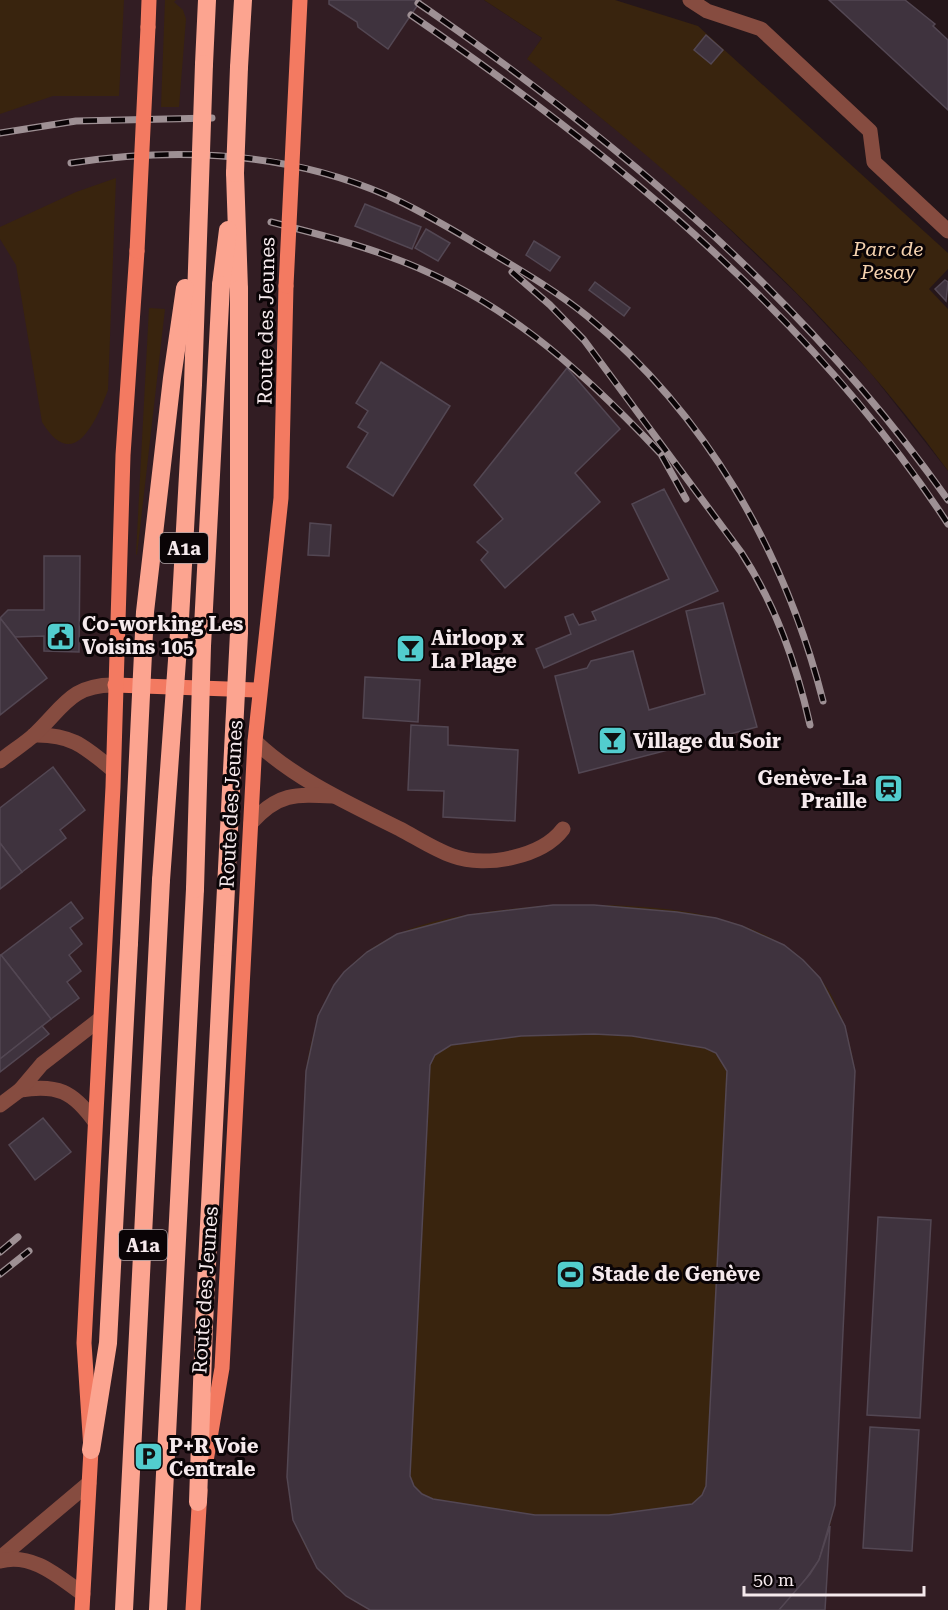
<svg xmlns="http://www.w3.org/2000/svg" width="948" height="1610" font-family="'Roboto Serif',serif">
<rect width="100%" height="100%" fill="#25161a"/>
<polygon fill="#321d23" points="0,0 484,0 542,38 528,59 675,177 797,294 870,372 948,471 948,1610 0,1610"/>
<g fill="#39240e">
<polygon points="0,0 124,0 119,96 53,96 0,114"/>
<polygon points="165,0 176,0 174,2 183,10 186,19 179,107 161,107"/>
<path d="M484,0h131l83,26 250,227v16l-19,20 19,20v162c-116,-162 -265,-290 -421,-412l15,-21z"/>
<path d="M116,178l-8,212c-13,34 -35,83 -66,32l-26,-157 -16,-26v-12l76,-35z"/>
<polygon points="149,308 165,309 137,555 136,554"/>
<path d="M553,905c84,-1 211,0 267,73 21,27 30,61 35,93l-20,434c-11,51 -22,67 -56,105h-409c-55,-26 -78,-76 -83,-133l19,-406c19,-145 123,-155 247,-166z"/>
</g>
<g fill="#3f333e" stroke="#534753" stroke-width="1.5" fill-rule="evenodd">
<polygon points="329,0 421,0 388,49 358,27 357,22 329,4"/>
<polygon points="829,0 905,0 935,24 933,26 948,40 948,110"/>
<polygon points="706,35 723,50 711,64 694,50"/>
<polygon points="365,204 421,227 412,249 355,226"/>
<polygon points="426,229 450,243 438,261 415,248"/>
<polygon points="534,241 560,257 550,271 526,255"/>
<polygon points="945,280 948,282 946,301 935,289"/>
<polygon points="595,282 630,308 624,316 589,290"/>
<polygon points="381,362 450,406 393,496 347,467 368,433 358,427 368,411 356,403"/>
<polygon points="567,368 620,429 575,473 600,502 505,588 481,560 488,552 477,542 503,519 474,485"/>
<polygon points="664,489 718,591 544,668 536,649 571,634 565,617 573,614 579,625 596,620 592,612 669,579 632,504"/>
<polygon points="310,523 331,525 329,556 308,555"/>
<polygon points="44,556 80,556 79,652 44,651 44,636 15,637 0,618 8,610 44,610"/>
<polygon points="723,603 757,727 579,773 555,676 587,668 591,661 633,651 649,710 705,694 686,611"/>
<polygon points="0,618 47,678 0,715"/>
<polygon points="365,677 420,680 418,722 363,718"/>
<polygon points="411,725 448,727 448,745 518,750 515,821 443,817 444,791 408,790"/>
<polygon points="53,767 85,810 60,830 66,838 22,872 0,843 0,808"/>
<polygon points="0,843 22,872 0,889"/>
<polygon points="71,902 83,918 70,928 82,944 69,955 81,971 67,982 79,998 51,1019 1,955"/>
<path d="M553,905h41l83,7 39,6 26,8 42,19 19,15 17,18 25,48 10,45 -20,434 -16,55 -23,33 -17,17h-409l-24,-14 -29,-28 -24,-48 -6,-43 19,-406 12,-55 16,-31 10,-13 23,-20 30,-18 71,-19zM594,1034l38,2 73,12 11,5 11,18 -21,415 -4,9 -10,9 -83,11h-74l-102,-16 -11,-5 -8,-8 -4,-10 20,-411 5,-10 16,-10 70,-9z"/>
<polygon points="1,955 51,1019 0,1059 0,955"/>
<polygon points="42,1026 49,1034 0,1072 0,1059"/>
<polygon points="43,1118 71,1152 35,1180 9,1145"/>
<polygon points="878,1217 931,1220 920,1418 867,1415"/>
<polygon points="870,1427 919,1430 912,1551 863,1548"/>
<polygon points="830,1526 825,1610 779,1610 810,1574 819,1560"/>
</g>
<g fill="none" stroke-linecap="round" stroke-linejoin="round">
<g stroke="#864c40" stroke-width="15">
<polyline points="690,0 707,11 761,29 870,131 874,162 948,231"/>
<path d="M34,735c38,-1 51,12 79,35"/>
<path d="M255,741c39,38 97,64 145,88 17,9 35,21 53,27 33,12 89,1 110,-27"/>
<path d="M0,761c11,-9 24,-17 34,-26 29,-27 37,-51 81,-50"/>
<path d="M251,823c27,-30 44,-29 83,-27"/>
<path d="M20,1090c37,-6 53,1 75,32"/>
<polyline points="0,1105 20,1090 42,1064 100,1019"/>
<polyline points="0,1558 89,1483"/>
<path d="M0,1561c32,-9 59,16 83,33"/>
</g>
<g stroke="#f37a61" stroke-width="15">
<polyline points="148,27 149,0"/>
<polyline points="115,685 259,690"/>
<polyline points="205,1467 222,1368 255,741 281,498 286,286"/>
<polyline points="82,1610 91,1450 84,1343 113,787 123,455 137,251"/>
<polyline points="193,1610 200,1490"/>
</g>
<g stroke="#fca490" stroke-width="18">
<polyline points="204,64 207,0"/>
<polyline points="239,67 243,0"/>
<polyline points="235,173 239,289"/>
<polyline points="221,285 228,230"/>
<polyline points="91,1450 108,1343 129,943"/>
<polyline points="198,1502 204,1324 223,947"/>
<polyline points="124,1610 161,880"/>
<polyline points="158,1610 195,889"/>
</g>
<defs>
<g id="rail">
<path d="M418,3c201,138 389,297 530,497"/>
<path d="M411,15c202,138 402,302 537,509"/>
<polyline points="0,133 76,121 212,118"/>
<path d="M71,163c107,-16 214,-12 315,32 34,15 67,35 99,54 35,21 70,41 102,67 119,98 198,236 236,385"/>
<path d="M271,222c38,10 77,19 114,33 114,40 194,112 275,198"/>
<path d="M512,272l38,33 34,35 157,212c35,54 55,111 69,173"/>
<polyline points="662,456 686,499"/>
<polyline points="0,1252 18,1237"/>
<polyline points="0,1274 29,1251"/>
</g>
</defs>
<use href="#rail" stroke="#9e9094" stroke-width="7"/>
<use href="#rail" stroke="#0a0406" stroke-width="4.5" stroke-dasharray="14" stroke-linecap="butt"/>
<g stroke="#f37a61" stroke-width="15">
<polyline points="137,251 148,27"/>
<polyline points="286,286 300,0"/>
</g>
<g stroke="#fca490" stroke-width="18">
<polyline points="235,173 239,67"/>
<polyline points="161,880 180,619 193,385 204,64"/>
<polyline points="195,889 202,646 221,285"/>
<polyline points="129,943 145,612 172,378 185,288"/>
<polyline points="223,947 239,633 239,289"/>
</g>
</g>
<defs>
<symbol id="civic-square" viewBox="-11 -11 22 22"><rect x="-9" y="-9" width="18" height="18" rx="4" fill="#52cdce" stroke="#0a0406"/><path d="M-.6-6.5H3V-4.5H.6V-3L4-1V1h2V6H-6V1h2V-1L-.6-3ZM-1.2 2.5V6h2.4V2.5Z" fill="#111"/></symbol>
<symbol id="bar-square" viewBox="-11 -11 22 22"><rect x="-9" y="-9" width="18" height="18" rx="4" fill="#52cdce" stroke="#0a0406"/><path d="M-6-5H6L.8 .8V4.5H3.5V6h-7V4.5H-.8V.8Z" fill="#111"/></symbol>
<symbol id="station-square" viewBox="-11 -11 22 22"><rect x="-9" y="-9" width="18" height="18" rx="4" fill="#52cdce" stroke="#0a0406"/><path d="M-3-6H3Q5-6 5-4V2Q5 4 3 4L4.5 6H3L1.5 4h-3L-3 6H-4.5L-3 4Q-5 4-5 2V-4Q-5-6-3-6ZM-3.5-4v3h7v-3ZM-3.5 1v1.5H-2V1ZM2 1v1.5H3.5V1Z" fill="#111"/></symbol>
<symbol id="stadium-square" viewBox="-11 -11 22 22"><rect x="-9" y="-9" width="18" height="18" rx="4" fill="#52cdce" stroke="#0a0406"/><path d="M0-5a6.5 5 0 1 0 0 10a6.5 5 0 1 0 0-10ZM-3.5-1.8h7v3.6h-7Z" fill="#111"/></symbol>
<symbol id="parking-square" viewBox="-11 -11 22 22"><rect x="-9" y="-9" width="18" height="18" rx="4" fill="#52cdce" stroke="#0a0406"/><path d="M-3.5-5.5H1a3.5 3.5 0 0 1 0 7H-1V5.5H-3.5ZM-1-3.4V-.6H.8a1.4 1.4 0 0 0 0-2.8Z" fill="#111"/></symbol>
</defs>
<g fill-rule="evenodd">
<use href="#civic-square" x="44" y="620" width="33" height="33"/>
<use href="#bar-square" x="394" y="632" width="33" height="33"/>
<use href="#bar-square" x="596" y="724" width="33" height="33"/>
<use href="#station-square" x="872" y="772" width="33" height="33"/>
<use href="#stadium-square" x="554" y="1258" width="33" height="33"/>
<use href="#parking-square" x="132" y="1440" width="33" height="33"/>
</g>
<g text-anchor="middle" dominant-baseline="central" stroke-width="6" stroke-linejoin="round" paint-order="stroke">
<g fill="#0a0406" stroke="#aea4a7" stroke-width="1.5">
<rect x="160" y="533" width="48" height="30" rx="4.5"/>
<rect x="119" y="1230" width="48" height="30" rx="4.5"/>
</g>
<g font-size="18" font-weight="bold" fill="#f5e9ec">
<text x="184" y="548">A1a</text>
<text x="143" y="1245">A1a</text>
</g>
<g font-size="20" font-style="italic" fill="#f5d2af" stroke="#0a0406">
<text x="888" y="249">Parc de<tspan x="888" dy="23">Pesay</tspan></text>
</g>
<g font-size="20" fill="#f5e9ec" stroke="#0a0406">
<text transform="translate(266 321) rotate(-89)">Route des Jeunes</text>
<text transform="translate(231 804) rotate(-87)">Route des Jeunes</text>
<text transform="translate(205 1290) rotate(-86)">Route des Jeunes</text>
</g>
<g font-size="20" font-weight="bold" fill="#f5e9ec" stroke="#0a0406" text-anchor="start">
<text x="82" y="624">Co-working Les<tspan x="82" dy="23">Voisins 105</tspan></text>
<text x="431" y="638">Airloop x<tspan x="431" dy="23">La Plage</tspan></text>
<text x="633" y="741">Village du Soir</text>
<text x="867" y="778" text-anchor="end">Genève-La<tspan x="867" dy="23">Praille</tspan></text>
<text x="592" y="1274">Stade de Genève</text>
<text x="169" y="1446">P+R Voie<tspan x="169" dy="23">Centrale</tspan></text>
</g>
</g>
<path d="M744 1586v9h180v-9" fill="none" stroke="#f5e9ec" stroke-width="3"/>
<text x="753" y="1586" font-size="18" fill="#f5e9ec" stroke="#0a0406" stroke-width="4.5" paint-order="stroke">50 m</text>
</svg>
